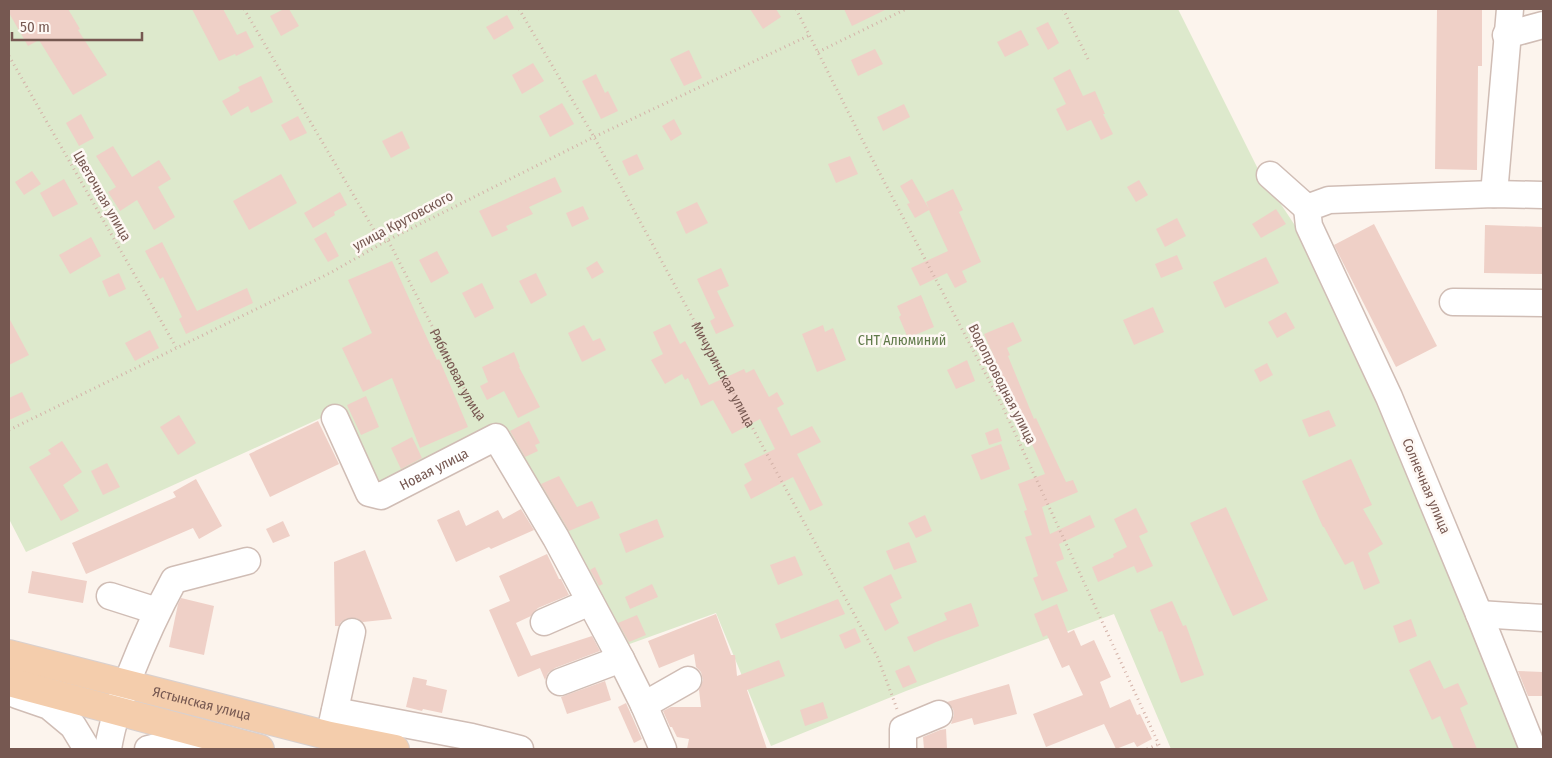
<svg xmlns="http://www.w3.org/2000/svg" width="1552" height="758" font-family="'Fira Sans Condensed',sans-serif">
<rect width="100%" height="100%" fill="#fcf4ed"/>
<polygon fill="#dde9cc" points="9,9 1178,9 1259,171 1298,230 1419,493 1522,749 1171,749 1114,614 906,691 771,746 716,613 624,646 511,441 386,506 343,408 26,552 9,519"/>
<g fill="#efd0c7">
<polygon points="9,9 68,9 80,29 78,30 107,75 73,95 39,40 28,46 9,13"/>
<polygon points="192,9 223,9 237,35 246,31 254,47 236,56 235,54 219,61"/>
<polygon points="284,9 289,9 299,26 281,36 270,16"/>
<polygon points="750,9 776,9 781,17 763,29"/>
<polygon points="844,9 887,9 852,26"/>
<polygon points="1437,9 1482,9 1482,66 1478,66 1477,170 1435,169"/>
<polygon points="507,15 514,28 494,40 486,27"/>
<polygon points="1048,22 1059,43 1048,50 1036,28"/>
<polygon points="1021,30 1029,45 1005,57 997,42"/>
<polygon points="875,49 883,64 858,76 851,60"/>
<polygon points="689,50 702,78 684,86 670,59"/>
<polygon points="533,63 544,81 522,94 512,75"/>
<polygon points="1070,69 1083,96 1095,91 1105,114 1103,114 1113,134 1101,140 1091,120 1067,131 1056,109 1066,104 1053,78"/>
<polygon points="596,74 605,93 608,91 618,111 601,119 582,81"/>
<polygon points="261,76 273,102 251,113 248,106 231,116 222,101 240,91 238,87"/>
<polygon points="562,103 574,124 550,137 539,116"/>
<polygon points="904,104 910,117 883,131 877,117"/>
<polygon points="81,114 94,138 79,146 66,123"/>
<polygon points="298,116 307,133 290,141 281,125"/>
<polygon points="674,119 682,134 671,141 662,126"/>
<polygon points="402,131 410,148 391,158 382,141"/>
<polygon points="113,146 132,177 159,160 171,179 158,187 175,217 154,230 137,200 120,211 108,192 116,187 96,156"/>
<polygon points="637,154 644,169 629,176 622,161"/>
<polygon points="850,156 858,174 836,183 828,164"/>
<polygon points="32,171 41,184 24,195 15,182"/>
<polygon points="281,174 297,203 249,230 233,201"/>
<polygon points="555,177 562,192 529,207 533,214 506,226 508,230 492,237 479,211"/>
<polygon points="64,179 78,204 53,217 40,193"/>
<polygon points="912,179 929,209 926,202 953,189 963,210 959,212 981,262 962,271 967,282 955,288 947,273 920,286 911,268 948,251 929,210 915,218 907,204 910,203 900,186"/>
<polygon points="1139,180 1148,195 1136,202 1127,187"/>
<polygon points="340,192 347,205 334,212 335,215 313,228 304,213"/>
<polygon points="697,202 708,223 686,234 676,212"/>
<polygon points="583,206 589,219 572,227 566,213"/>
<polygon points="1276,209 1286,224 1261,238 1252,224"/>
<polygon points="1177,218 1186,236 1165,247 1156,229"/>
<polygon points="1374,224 1437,346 1396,367 1334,245"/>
<polygon points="1485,225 1543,227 1543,274 1484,273"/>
<polygon points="326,232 339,256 328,262 314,239"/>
<polygon points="91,237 101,256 70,274 59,255"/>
<polygon points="162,242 197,311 247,288 253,303 186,334 179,319 182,317 163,277 160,279 145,251"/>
<polygon points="437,251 449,273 431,283 419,260"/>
<polygon points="1177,255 1183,269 1161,278 1155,264"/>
<polygon points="1266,257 1279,283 1225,308 1213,282"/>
<polygon points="392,261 437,360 439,359 468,427 420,448 392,378 363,392 342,348 372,333 348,280"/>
<polygon points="597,261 604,272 592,279 586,268"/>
<polygon points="721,268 729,286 717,291 734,326 716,334 710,321 715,318 697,279"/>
<polygon points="119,273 126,289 109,297 102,281"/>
<polygon points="536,273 547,295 531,304 519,281"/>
<polygon points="482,283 494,308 475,318 462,293"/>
<polygon points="921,295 934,327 908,338 899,317 901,315 897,306"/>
<polygon points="1153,307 1164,332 1134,345 1123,320"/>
<polygon points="1286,312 1295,328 1277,338 1268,322"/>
<polygon points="9,318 29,355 9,365"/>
<polygon points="1013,322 1022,341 1007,348 1010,355 1008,356 1034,419 1036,418 1066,482 1073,480 1078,492 1042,507 1050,534 1090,515 1095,527 1059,544 1064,559 1056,562 1068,591 1042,601 1033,578 1038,576 1025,537 1032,535 1024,511 1027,510 1018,484 1045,474 984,334"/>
<polygon points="670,324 680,344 685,341 709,385 744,369 746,373 754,369 769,397 777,392 784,404 777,408 791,436 812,426 821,442 797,454 823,505 810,511 793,477 751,499 744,485 752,480 744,464 775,449 760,419 732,434 713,400 701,406 688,378 685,380 682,374 665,384 651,360 663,354 653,332"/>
<polygon points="584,325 593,341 600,338 606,350 582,362 568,333"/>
<polygon points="823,325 825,332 833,328 846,360 817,372 802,334"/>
<polygon points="150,330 159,348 135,361 125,343"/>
<polygon points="514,352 520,367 519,367 540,407 518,418 504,391 487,400 480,386 488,382 482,367"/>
<polygon points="967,360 975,381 956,389 947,370"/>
<polygon points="1267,363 1273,375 1260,382 1254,370"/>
<polygon points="22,392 31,410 9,420 9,398"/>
<polygon points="366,396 379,427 361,435 347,405"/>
<polygon points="1329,410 1336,426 1309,437 1302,420"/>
<polygon points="179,415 196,443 178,455 160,427"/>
<polygon points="318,421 339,464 270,497 249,454"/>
<polygon points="529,421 540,443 535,445 538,451 525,457 510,431"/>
<polygon points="998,428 1002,441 989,445 985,433"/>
<polygon points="412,437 422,458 401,469 391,448"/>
<polygon points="62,441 82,472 63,485 79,511 61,521 29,467 51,454 48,450"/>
<polygon points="1001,444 1010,469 981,480 971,455"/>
<polygon points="1351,459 1372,505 1363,509 1383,544 1368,553 1380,583 1364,590 1353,561 1345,565 1324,527 1323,527 1302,481"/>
<polygon points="107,463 120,487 103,495 91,471"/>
<polygon points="559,476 577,507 592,501 600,518 569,531 541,484"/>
<polygon points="196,479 222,526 199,539 193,528 86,574 72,543 176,497 173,492"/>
<polygon points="1226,507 1268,600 1233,616 1190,523"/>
<polygon points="1136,508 1148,532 1139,536 1153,566 1137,573 1134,566 1098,582 1092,567 1114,557 1113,554 1127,547 1114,519"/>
<polygon points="521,509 534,530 491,549 489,547 456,562 437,520 459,510 466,526 498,510 503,519"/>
<polygon points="925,515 932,531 916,538 908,523"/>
<polygon points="657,519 664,537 626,553 619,534"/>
<polygon points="283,521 290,536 273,543 266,529"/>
<polygon points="909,542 917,562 894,570 886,551"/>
<polygon points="365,550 392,619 363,622 356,618 348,618 341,622 339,626 335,626 334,562"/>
<polygon points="547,554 559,579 561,579 569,595 538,608 531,616 516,623 531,656 592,636 600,651 555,668 548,673 545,680 540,668 518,677 489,610 510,601 499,576"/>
<polygon points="795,556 803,575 778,585 770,565"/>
<polygon points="595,567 603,584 599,586 590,570"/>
<polygon points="32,571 87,581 83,603 28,593"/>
<polygon points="891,574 902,598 890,604 899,623 885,631 863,587"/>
<polygon points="652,584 658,597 630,609 625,597"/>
<polygon points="181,598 214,606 204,655 169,647 178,604"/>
<polygon points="838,599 845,614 781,639 775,624"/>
<polygon points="1172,601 1183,626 1186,625 1204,675 1181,683 1162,631 1159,632 1150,610"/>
<polygon points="971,603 979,626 936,642 914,652 907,637 947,620 944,613"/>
<polygon points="1057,604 1068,633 1074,630 1081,646 1094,640 1111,677 1100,682 1110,708 1130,699 1137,715 1140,714 1152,739 1137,747 1134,742 1116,749 1104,724 1046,747 1033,714 1083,695 1069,665 1062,668 1047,635 1043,637 1034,614"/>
<polygon points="716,614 731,655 735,655 737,676 779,660 785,676 747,690 767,749 687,749 689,739 677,737 672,727 670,727 663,711 671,707 701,707 699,690 703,680 701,672 696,667 694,654 659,668 648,641"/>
<polygon points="637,615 646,635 629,642 618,623"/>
<polygon points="1411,619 1417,636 1399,643 1393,626"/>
<polygon points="855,628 861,642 845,649 839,635"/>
<polygon points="1430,660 1444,689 1458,683 1468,704 1460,708 1477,749 1454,749 1440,716 1432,720 1409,670"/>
<polygon points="909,665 917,682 903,688 895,671"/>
<polygon points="1518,671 1543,672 1543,696 1528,696"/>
<polygon points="413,677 427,680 426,685 447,690 442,713 423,709 422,711 406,707"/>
<polygon points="605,681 611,700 567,714 561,697"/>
<polygon points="1009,684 1017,714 974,725 972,718 951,724 954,715 953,709 947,702"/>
<polygon points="823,702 828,718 805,726 800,710"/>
<polygon points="626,703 642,739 634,743 618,707"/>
<polygon points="946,729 947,749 924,749 923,737 940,730"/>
</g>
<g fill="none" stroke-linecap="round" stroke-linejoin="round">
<defs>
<g id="minor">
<polyline points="1506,35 1543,25"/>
<polyline points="1270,175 1307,208"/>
<polyline points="1494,194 1510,9"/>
<polyline points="1453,302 1543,303"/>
<path id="s3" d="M335,418l34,75 12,3 115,-59 60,101 65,121 23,46 19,44"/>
<polyline points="110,596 157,611"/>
<polyline points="1479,614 1543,618"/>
<polyline points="544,622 590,602"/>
<polyline points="560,682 621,659"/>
<polyline points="17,695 49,706 73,726 87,749"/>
<polyline points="644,705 688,680"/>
<polyline points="335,711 472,737 520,749"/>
<polyline points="331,728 352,632"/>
<path d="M108,749c4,-26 13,-50 22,-74 13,-33 27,-64 44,-95l73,-19"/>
<polyline points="148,749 172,743 224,747"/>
<polyline points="903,749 903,729 939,714"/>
<polyline points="1533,749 1479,614 1389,397 1309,226 1307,208 1329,200 1494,194 1543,195"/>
</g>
<g id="major">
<path id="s4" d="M9,654l321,82 65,13"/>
<polyline points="9,682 260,749"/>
</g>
</defs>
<use href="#minor" stroke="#d0bdb5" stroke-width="29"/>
<use href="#major" stroke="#d9d0ce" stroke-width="30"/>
<g stroke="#d4b3a9" stroke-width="3" stroke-dasharray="1 4" stroke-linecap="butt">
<path id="s1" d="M244,9l133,226 11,5 83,162 13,18"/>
<path id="s2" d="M519,9l75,128 284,521 19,51"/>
<polyline points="796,9 868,151 1001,403 1161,749"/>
<polyline points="1063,9 1088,59"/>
<polyline points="818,52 906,9"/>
<polyline points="9,56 176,347"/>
<polyline points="9,430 330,273 388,240 594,137 810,35"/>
<polyline points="1147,749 1159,744"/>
</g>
<use href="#minor" stroke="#fff" stroke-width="26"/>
<use href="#major" stroke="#f4cdac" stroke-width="28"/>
</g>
<g text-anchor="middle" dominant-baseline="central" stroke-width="5" stroke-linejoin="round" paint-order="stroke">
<g font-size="14" fill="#765851" stroke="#fef8f4">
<text transform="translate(102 196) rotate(60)">Цветочная улица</text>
<text transform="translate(403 221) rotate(-28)">улица Крутовского</text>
<text stroke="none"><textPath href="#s1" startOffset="426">Рябиновая улица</textPath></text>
<text stroke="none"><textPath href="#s2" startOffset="419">Мичуринская улица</textPath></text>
<text transform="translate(1002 384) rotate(63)">Водопроводная улица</text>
<text stroke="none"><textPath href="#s3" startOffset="154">Новая улица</textPath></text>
<text transform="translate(1426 486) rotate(67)">Солнечная улица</text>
<text stroke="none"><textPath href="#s4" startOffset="199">Ястынская улица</textPath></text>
</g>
<g font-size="14" fill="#607a4a" stroke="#fef8f4">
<text x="902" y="340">СНТ Алюминий</text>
</g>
</g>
<rect width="1552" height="758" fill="none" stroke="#765851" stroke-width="20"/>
<path d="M12 32v8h130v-8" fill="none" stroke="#765851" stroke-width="2.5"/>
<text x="20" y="32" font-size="15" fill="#765851" stroke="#fef8f4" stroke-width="4" paint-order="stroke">50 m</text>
</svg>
